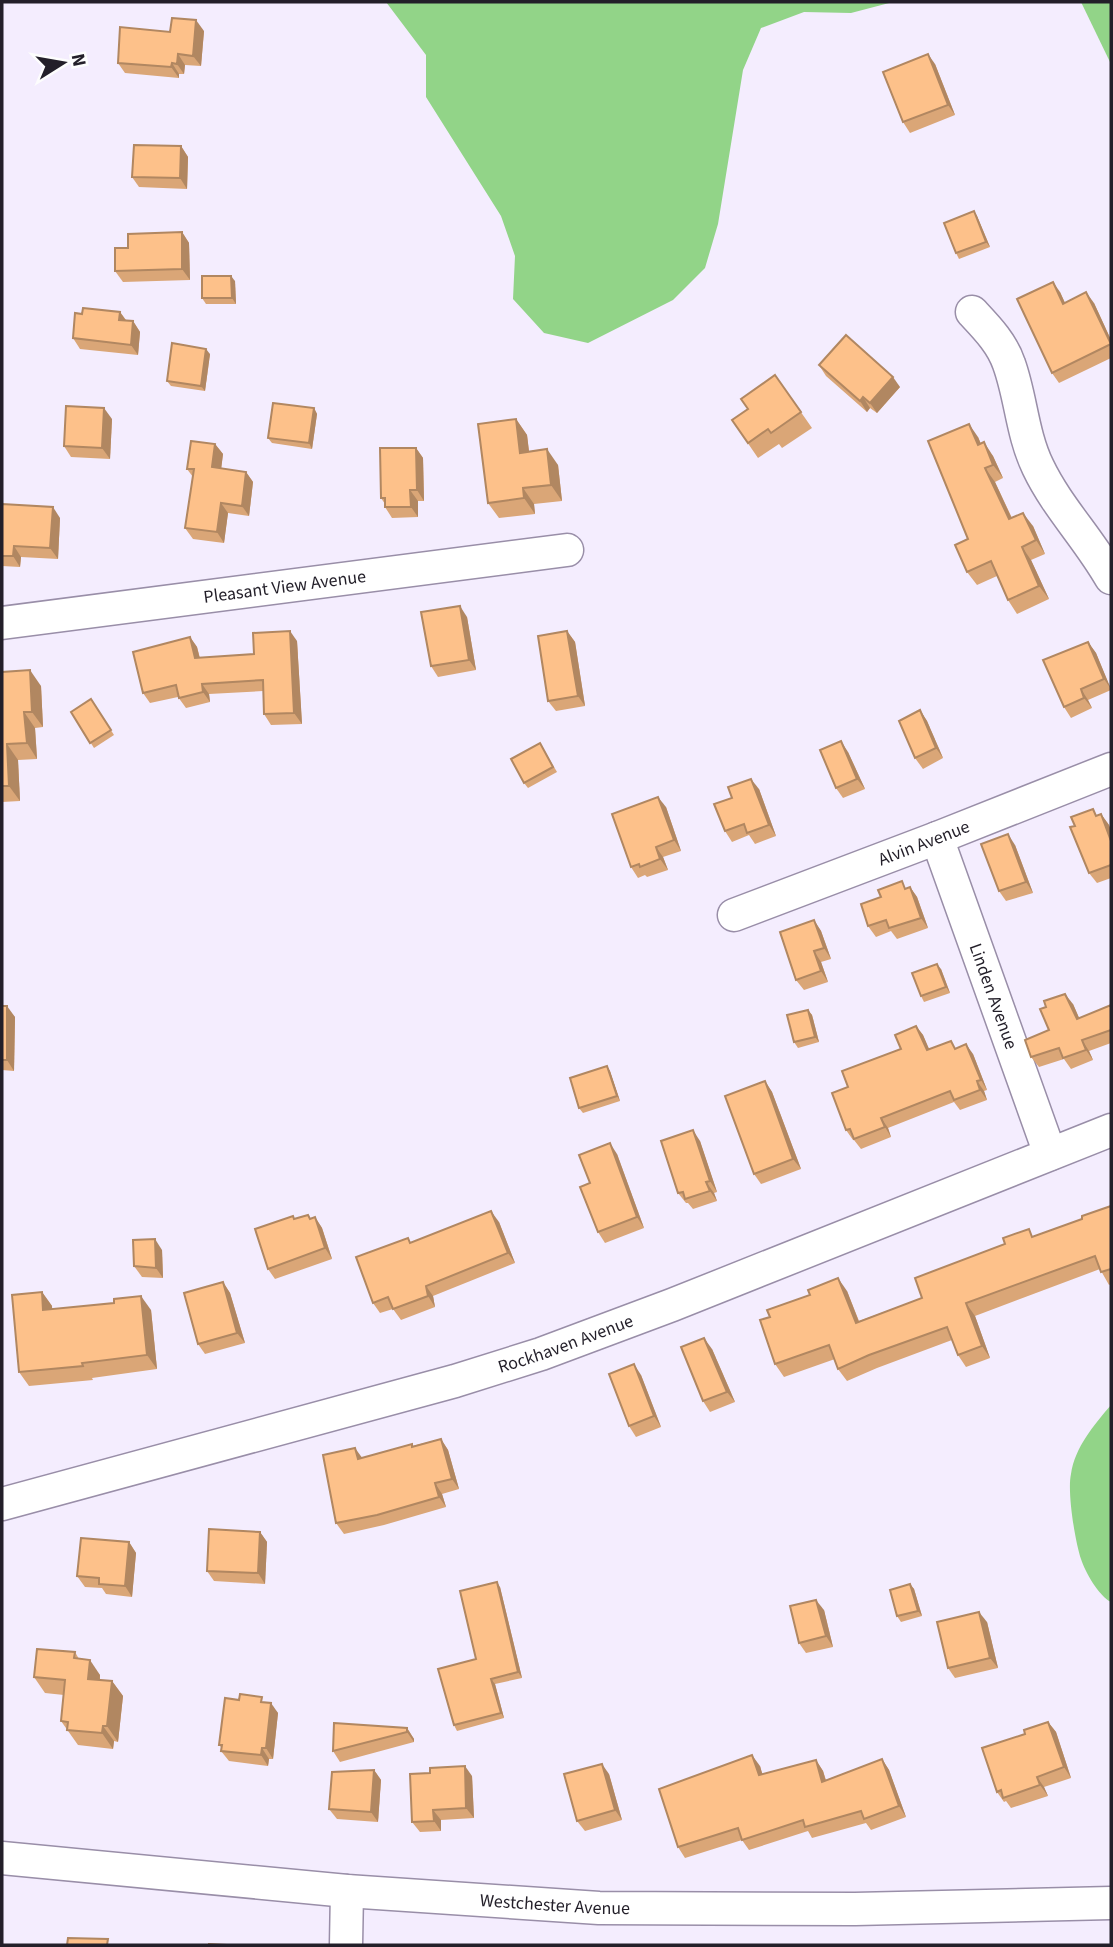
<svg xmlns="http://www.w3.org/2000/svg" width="1113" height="1947" font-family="'Source Sans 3',sans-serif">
<rect width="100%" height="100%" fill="#f4edfe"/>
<g fill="#92d488">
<polygon points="386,2 893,2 851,13 804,12 761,28 743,70 718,224 705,268 673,300 588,343 544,333 513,299 515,256 501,216 426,97 426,55"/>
<polygon points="1081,2 1111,2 1111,63 1110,62"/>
<path d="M1111,1405v197c-12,-6 -26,-30 -30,-43 -6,-18 -14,-67 -10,-85 4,-27 23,-49 40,-69z"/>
</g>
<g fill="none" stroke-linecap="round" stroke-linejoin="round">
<defs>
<g id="minor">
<path d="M972,312c14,15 30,31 37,52 12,33 13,70 29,103 19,40 51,72 73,111"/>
<path id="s1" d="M2,623l565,-73"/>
<path id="s2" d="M937,838l113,316"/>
<path id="s3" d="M734,915l203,-77 174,-69"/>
<path id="s4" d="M2,1504l453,-123 86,-27 131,-49 439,-175"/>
<path id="s5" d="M2,1858l345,33 252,17 256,1 256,-6"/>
<polyline points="346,1945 347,1891"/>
</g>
</defs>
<use href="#minor" stroke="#998ea8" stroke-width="35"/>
<use href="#minor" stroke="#fff" stroke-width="32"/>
</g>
<g fill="#daa677">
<polygon points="204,31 201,66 185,65 184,74 179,74 179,78 125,73 118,63 170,32"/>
<polygon points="935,64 955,115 910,133 903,122"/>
<polygon points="181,146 188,157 187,189 139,187 132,177"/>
<polygon points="974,211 977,216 990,247 959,259 956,253"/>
<polygon points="182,232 189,243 190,280 123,282 115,271 128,248"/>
<polygon points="235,281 236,304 206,304 202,298"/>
<polygon points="1060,292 1065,303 1094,303 1111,340 1111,358 1059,383 1052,373"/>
<polygon points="120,312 126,320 133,321 140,332 138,355 80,349 73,338 82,314"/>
<polygon points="210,354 205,391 171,386 167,381"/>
<polygon points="819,365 900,387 877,413 870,408 867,412 826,376"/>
<polygon points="775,375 812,428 782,448 779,444 758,458 732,420 748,409"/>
<polygon points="314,408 317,414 312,449 272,443 268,438"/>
<polygon points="112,419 110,459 71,457 64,446"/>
<polygon points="516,419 527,435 529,451 558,465 562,501 534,504 535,514 499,518 488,503"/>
<polygon points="978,437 981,444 993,456 1003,478 995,482 1012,518 1033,526 1045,554 1031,560 1049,599 1017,614 1008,600 997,576 977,585 967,572 968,539"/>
<polygon points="215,444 223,454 221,469 246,472 253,482 249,516 228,513 224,543 193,539 185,528 193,477 187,469"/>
<polygon points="416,448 423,458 424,501 418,501 418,517 392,518 385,507 385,504 381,498"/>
<polygon points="2,504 60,518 58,559 21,557 20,567 2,566"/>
<polygon points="467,617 476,670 438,677 431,666"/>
<polygon points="567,631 575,642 585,706 556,711 548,701"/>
<polygon points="190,637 197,647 200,658 254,654 297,641 302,724 271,725 264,714 263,691 209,694 210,702 186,708 178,697 150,703 143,693"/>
<polygon points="1088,642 1096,653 1111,690 1088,700 1092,708 1071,718 1064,707"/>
<polygon points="2,672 41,686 43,727 35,728 37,759 18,760 20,801 2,802"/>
<polygon points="91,699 114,735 94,748 71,712"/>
<polygon points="920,710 927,721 943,758 923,769 915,758"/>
<polygon points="540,743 557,772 528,788 524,783"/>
<polygon points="848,752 865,789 843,798 836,788"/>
<polygon points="759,789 776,836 755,844 749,835 732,842 725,831"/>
<polygon points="666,807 681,851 663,857 668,870 647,877 645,875 638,878 631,867"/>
<polygon points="1101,814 1109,825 1111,831 1111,878 1097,883 1089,873 1098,816"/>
<polygon points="1015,845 1033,893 1006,901 999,891"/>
<polygon points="910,887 917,897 928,928 897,939 891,931 876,937 868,926 907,888"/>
<polygon points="814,920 821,931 831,959 821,962 828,982 804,990 796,980"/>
<polygon points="941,969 950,993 924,1002 921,996"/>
<polygon points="1073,1004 1079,1018 1111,1005 1111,1043 1089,1051 1093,1060 1071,1069 1064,1059 1039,1067 1031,1057 1049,1030 1046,1007"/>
<polygon points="2,1006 15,1017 14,1071 2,1070"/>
<polygon points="808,1010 812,1015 819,1042 798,1048 794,1042"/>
<polygon points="916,1026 923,1035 929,1050 957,1049 973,1054 987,1090 984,1091 987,1100 960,1110 954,1102 888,1128 891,1137 861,1149 854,1140 853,1140 846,1130"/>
<polygon points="607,1066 610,1071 620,1101 583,1113 579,1108"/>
<polygon points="765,1081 772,1092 801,1169 761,1184 754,1174"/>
<polygon points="700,1141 717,1192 714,1193 717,1201 693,1209 688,1203 686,1203 678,1193"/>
<polygon points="617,1154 644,1228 605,1243 598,1232 590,1183"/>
<polygon points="1111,1206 1111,1284 1109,1285 1100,1269 975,1316 990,1358 966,1367 958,1355 952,1340 877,1368 847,1381 838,1369 835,1359 784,1377 775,1364 847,1291 859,1321 922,1298 1034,1236 1082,1219"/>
<polygon points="293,1216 295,1219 311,1218 315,1217 322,1228 332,1259 275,1279 268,1269"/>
<polygon points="499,1222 515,1263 433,1296 435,1307 401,1320 393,1309 380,1313 373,1303 408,1238 411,1243"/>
<polygon points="162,1250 163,1278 142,1277 134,1266"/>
<polygon points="223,1282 230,1293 245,1343 205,1354 198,1344"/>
<polygon points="42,1292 52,1306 52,1309 151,1310 157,1369 92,1378 93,1380 29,1386 19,1372"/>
<polygon points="712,1349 735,1402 710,1412 703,1401"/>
<polygon points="641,1375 661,1427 636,1437 629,1426"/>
<polygon points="441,1439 448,1450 459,1489 442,1494 446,1507 384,1525 344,1534 336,1523 362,1458"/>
<polygon points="260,1532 267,1542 265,1584 214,1581 207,1571"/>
<polygon points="129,1542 136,1553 132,1597 106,1594 102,1588 85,1587 77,1576"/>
<polygon points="910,1584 914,1589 922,1616 901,1622 897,1616"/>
<polygon points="500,1587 522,1678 495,1684 504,1718 457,1731 454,1725"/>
<polygon points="824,1610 833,1647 806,1653 799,1643"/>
<polygon points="987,1622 998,1668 955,1678 948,1668"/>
<polygon points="75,1652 79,1659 100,1675 100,1680 112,1681 123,1696 118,1742 114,1741 113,1749 78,1745 61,1721 64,1695 45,1693 34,1677"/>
<polygon points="266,1702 278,1713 273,1759 269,1759 268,1766 229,1761 221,1751 222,1748 219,1745"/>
<polygon points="1048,1722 1056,1732 1071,1778 1044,1787 1048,1796 1011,1808 1006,1801 1004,1802 997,1792 1025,1734"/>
<polygon points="407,1728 414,1739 414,1742 340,1762 333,1751"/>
<polygon points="882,1759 889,1770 906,1817 871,1830 866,1823 812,1838 808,1831 749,1850 742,1840 685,1858 678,1847 760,1766 762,1774 816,1760 823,1771 826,1780"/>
<polygon points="374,1770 381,1780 378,1822 337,1819 329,1809"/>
<polygon points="609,1774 622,1820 585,1831 577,1821"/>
<polygon points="472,1776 474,1818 441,1820 441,1831 420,1832 412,1822"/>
</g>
<g fill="#b18761">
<polygon points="196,20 204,31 201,66 193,56"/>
<polygon points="178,54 185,65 184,74 177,64"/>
<polygon points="928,54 935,64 955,115 948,105"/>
<polygon points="172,63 179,74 179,78 171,67"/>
<polygon points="181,146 188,157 187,189 180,178"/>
<polygon points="974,211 977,216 990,247 986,242"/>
<polygon points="182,232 189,243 190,280 182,269"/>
<polygon points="231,276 235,281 236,304 232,298"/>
<polygon points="1053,282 1060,292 1070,314 1063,304"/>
<polygon points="1086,292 1094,303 1111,340 1111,344"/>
<polygon points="120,312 127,322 119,320"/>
<polygon points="133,321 140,332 138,355 131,345"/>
<polygon points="206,349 210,354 205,391 201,386"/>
<polygon points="893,377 900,387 877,413 870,403"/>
<polygon points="863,397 870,408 867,412 860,401"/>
<polygon points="104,408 112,419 110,459 102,448"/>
<polygon points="314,408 317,414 312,449 309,443"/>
<polygon points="516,419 527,435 531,468 520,453"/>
<polygon points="969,424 978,437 987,459 978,445"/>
<polygon points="984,442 993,456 1003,478 993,465"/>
<polygon points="215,444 223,454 220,478 212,467"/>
<polygon points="416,448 423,458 424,501 417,490"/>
<polygon points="547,449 558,465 562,501 551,485"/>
<polygon points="985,468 995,482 1018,532 1009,519"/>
<polygon points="246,472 253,482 249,516 242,506"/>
<polygon points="523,488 534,504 535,514 524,498"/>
<polygon points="410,490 418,501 418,517 411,507"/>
<polygon points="221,503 228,513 224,543 217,532"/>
<polygon points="53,507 60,518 58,559 50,548"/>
<polygon points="1023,513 1033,526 1045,554 1036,540"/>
<polygon points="14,546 21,557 20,567 13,556"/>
<polygon points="1022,547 1031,560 1049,599 1039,586"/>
<polygon points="460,606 467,617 476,670 469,660"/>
<polygon points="290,631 297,641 302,724 294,713"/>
<polygon points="567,631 575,642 585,706 578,696"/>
<polygon points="190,637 197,647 202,668 195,658"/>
<polygon points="1088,642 1096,653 1111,689 1104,679"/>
<polygon points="30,670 41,686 43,727 32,712"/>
<polygon points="202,684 209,694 210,702 203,692"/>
<polygon points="1081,689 1088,700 1092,708 1084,698"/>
<polygon points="920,710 927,721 943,758 936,748"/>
<polygon points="24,712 35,728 37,759 27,743"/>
<polygon points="841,741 848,752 865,789 857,779"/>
<polygon points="7,744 18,760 20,801 9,786"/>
<polygon points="751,779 759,789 776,836 769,825"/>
<polygon points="658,797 666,807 681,851 674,840"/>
<polygon points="1101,814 1109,825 1111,831 1111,841"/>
<polygon points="1008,834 1015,845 1033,893 1026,882"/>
<polygon points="656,847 663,857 668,870 660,859"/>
<polygon points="910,887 917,897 928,928 921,918"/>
<polygon points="814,920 821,931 831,959 824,948"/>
<polygon points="814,951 821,962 828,982 821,971"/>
<polygon points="937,964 941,969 950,993 946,987"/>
<polygon points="1065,994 1073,1004 1084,1029 1077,1019"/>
<polygon points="7,1006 15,1017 14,1071 7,1060"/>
<polygon points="808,1010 812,1015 819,1042 815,1037"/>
<polygon points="916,1026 923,1035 934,1060 927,1050"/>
<polygon points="1082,1040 1089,1051 1093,1060 1086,1050"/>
<polygon points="966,1044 973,1054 987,1090 981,1080"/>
<polygon points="607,1066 610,1071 620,1101 617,1096"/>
<polygon points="765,1081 772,1092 801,1169 793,1159"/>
<polygon points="977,1081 984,1091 987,1100 980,1090"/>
<polygon points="881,1118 888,1128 891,1137 885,1127"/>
<polygon points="693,1130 700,1141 717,1192 710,1181"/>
<polygon points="610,1143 617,1154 644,1228 637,1217"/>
<polygon points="706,1182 714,1193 717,1201 710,1191"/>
<polygon points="491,1211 499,1222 515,1263 508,1253"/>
<polygon points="315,1217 322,1228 332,1259 325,1248"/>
<polygon points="155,1239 162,1250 163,1278 156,1268"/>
<polygon points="838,1278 847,1291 864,1335 856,1323"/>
<polygon points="223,1282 230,1293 245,1343 237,1333"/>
<polygon points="426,1286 433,1296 435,1307 428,1296"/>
<polygon points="42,1292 52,1306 53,1324 43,1310"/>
<polygon points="141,1296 151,1310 157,1369 147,1355"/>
<polygon points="966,1303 975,1316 990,1358 982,1346"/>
<polygon points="704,1338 712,1349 735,1402 727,1392"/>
<polygon points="634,1364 641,1375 661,1427 654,1416"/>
<polygon points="441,1439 448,1450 459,1489 452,1479"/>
<polygon points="355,1448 363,1459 358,1459"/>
<polygon points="435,1483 442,1494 446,1507 439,1497"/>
<polygon points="260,1532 267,1542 265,1584 258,1573"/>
<polygon points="129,1542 136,1553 132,1597 125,1586"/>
<polygon points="497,1582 500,1587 522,1678 518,1672"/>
<polygon points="910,1584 914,1589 922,1616 918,1611"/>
<polygon points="816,1600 824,1610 833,1647 826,1636"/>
<polygon points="979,1612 987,1622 998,1668 990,1658"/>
<polygon points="90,1660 100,1675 99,1694 88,1679"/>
<polygon points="491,1679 495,1684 504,1718 501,1713"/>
<polygon points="112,1681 123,1696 118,1742 107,1726"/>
<polygon points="271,1703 278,1713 273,1759 266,1748"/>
<polygon points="1048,1722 1056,1732 1071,1778 1064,1767"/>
<polygon points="103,1726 114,1741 113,1749 102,1733"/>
<polygon points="407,1728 414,1739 414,1742 407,1732"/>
<polygon points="262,1748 269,1759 268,1766 261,1755"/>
<polygon points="752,1755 760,1766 766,1786 759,1775"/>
<polygon points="882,1759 889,1770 906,1817 899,1806"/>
<polygon points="816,1760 823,1771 829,1792 822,1782"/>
<polygon points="602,1764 609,1774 622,1820 615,1810"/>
<polygon points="465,1766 472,1776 474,1818 466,1808"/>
<polygon points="374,1770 381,1780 378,1822 371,1812"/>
<polygon points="1037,1777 1044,1787 1048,1796 1040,1785"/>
<polygon points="433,1810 441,1820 441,1831 434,1821"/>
</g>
<g fill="#fdc18a" stroke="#b18761" stroke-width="2">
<polygon points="172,18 196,20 193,56 178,54 177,64 172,63 171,67 118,63 120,27 170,32"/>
<polygon points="928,54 948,105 903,122 883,72"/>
<polygon points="134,145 181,146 180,178 132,177"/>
<polygon points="974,211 986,242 956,253 944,223"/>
<polygon points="182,232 182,269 115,271 115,248 128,248 128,234"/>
<polygon points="202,276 231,276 232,298 202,298"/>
<polygon points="1053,282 1063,304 1086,292 1111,344 1052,373 1017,299"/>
<polygon points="83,308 120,312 119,320 133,321 131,345 73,338 75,313 82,314"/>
<polygon points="846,335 893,377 870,403 863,397 860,401 819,365"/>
<polygon points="172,343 206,349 201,386 167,381"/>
<polygon points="775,375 801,412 771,433 768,429 748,443 732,420 748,409 741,399"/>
<polygon points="273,403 314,408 309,443 268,438"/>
<polygon points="66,406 104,408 102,448 64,446"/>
<polygon points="516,419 520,453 547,449 551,485 523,488 524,498 488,503 478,424"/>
<polygon points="969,424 978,445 984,442 993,465 985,468 1009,519 1023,513 1036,540 1022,547 1039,586 1008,600 991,561 967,572 955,545 968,539 928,441"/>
<polygon points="191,441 215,444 212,467 246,472 242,506 221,503 217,532 185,528 194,469 187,469"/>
<polygon points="380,448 416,448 417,490 410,490 411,507 385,507 385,498 381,498"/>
<polygon points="2,504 53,507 50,548 14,546 13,556 2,556"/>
<polygon points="460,606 469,660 431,666 421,612"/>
<polygon points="290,631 294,713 264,714 263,680 202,684 203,692 179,698 176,685 143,693 133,652 190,637 195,658 254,654 253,633"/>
<polygon points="567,631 578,696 548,701 538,636"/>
<polygon points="1088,642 1104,679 1081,689 1084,698 1064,707 1043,660"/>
<polygon points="30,670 32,712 24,712 27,743 7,744 9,786 2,786 2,672"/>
<polygon points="91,699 111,730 90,743 71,712"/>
<polygon points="920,710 936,748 915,758 899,721"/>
<polygon points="841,741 857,779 836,788 820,750"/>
<polygon points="540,743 553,767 524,783 511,759"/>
<polygon points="751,779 769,825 747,833 744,824 725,831 714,804 732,798 728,787"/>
<polygon points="658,797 674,840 656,847 660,859 640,867 639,864 631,867 612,814"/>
<polygon points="1093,809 1096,816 1101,814 1111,841 1111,865 1089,873 1070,827 1075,826 1071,817"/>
<polygon points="1008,834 1026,882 999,891 981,844"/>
<polygon points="902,881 905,889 910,887 921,918 889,928 886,920 868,926 861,904 881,897 878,890"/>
<polygon points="814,920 824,948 814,951 821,971 796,980 780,932"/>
<polygon points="937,964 946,987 921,996 912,973"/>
<polygon points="1065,994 1077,1019 1111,1005 1111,1030 1082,1040 1086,1050 1063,1058 1059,1048 1031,1057 1025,1040 1049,1030 1040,1009 1046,1007 1044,1001"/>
<rect x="2" y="1006" width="5" height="54"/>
<polygon points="808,1010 815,1037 794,1042 787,1015"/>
<polygon points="916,1026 927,1050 951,1041 955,1049 966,1044 981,1080 977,1081 980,1090 954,1100 950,1091 881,1118 885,1127 854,1139 850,1129 846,1130 832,1093 848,1087 842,1071 901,1049 895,1035"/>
<polygon points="607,1066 617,1096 579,1108 570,1078"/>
<polygon points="765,1081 793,1159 754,1174 725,1096"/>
<polygon points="693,1130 710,1181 706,1182 710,1191 685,1199 683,1192 678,1193 661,1141"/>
<polygon points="610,1143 637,1217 598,1232 580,1187 590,1183 579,1155"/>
<polygon points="1111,1206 1111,1269 1101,1272 1095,1256 966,1303 982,1346 958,1355 947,1327 869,1355 838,1369 829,1345 775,1364 760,1320 770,1317 767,1310 810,1295 808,1290 838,1278 856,1323 922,1298 915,1278 1005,1244 1003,1238 1029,1229 1032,1237 1082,1219 1082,1216"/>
<polygon points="491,1211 508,1253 426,1286 428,1296 393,1309 388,1297 373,1303 356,1257 408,1238 410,1243"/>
<polygon points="308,1215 310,1219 315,1217 325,1248 268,1269 255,1229 293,1216 294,1219"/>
<polygon points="155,1239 156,1268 134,1266 133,1240"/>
<polygon points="223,1282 237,1333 198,1344 184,1293"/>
<polygon points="42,1292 43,1310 114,1303 114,1299 141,1296 147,1355 82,1363 83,1366 19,1372 12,1295"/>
<polygon points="704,1338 727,1392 703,1401 681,1347"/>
<polygon points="634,1364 654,1416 629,1426 609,1374"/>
<polygon points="441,1439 452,1479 435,1483 439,1497 377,1515 336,1523 323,1455 355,1448 358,1459 412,1444 412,1447"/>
<polygon points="209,1529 260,1532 258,1573 207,1571"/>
<polygon points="81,1538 129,1542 125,1586 99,1584 99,1578 77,1576"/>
<polygon points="497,1582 518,1672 491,1679 501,1713 454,1725 438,1669 476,1659 460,1591"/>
<polygon points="910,1584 918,1611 897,1616 890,1590"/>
<polygon points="816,1600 826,1636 799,1643 790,1606"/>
<polygon points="979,1612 990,1658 948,1668 937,1622"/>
<polygon points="37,1649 75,1652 74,1658 90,1660 88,1679 112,1681 107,1726 103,1726 102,1733 67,1730 68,1722 61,1721 65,1680 34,1677"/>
<polygon points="240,1694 262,1697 261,1702 271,1703 266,1748 262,1748 261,1755 221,1751 222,1745 219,1745 225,1698 239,1700"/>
<polygon points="1048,1722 1064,1767 1037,1777 1040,1785 1003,1798 1001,1790 997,1792 982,1748 1025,1734 1024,1730"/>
<polygon points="334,1723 407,1728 407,1732 333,1751"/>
<polygon points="752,1755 759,1775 816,1760 822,1782 882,1759 899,1806 864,1819 861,1811 805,1827 803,1820 742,1840 738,1828 678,1847 659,1789"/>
<polygon points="602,1764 615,1810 577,1821 564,1774"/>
<polygon points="465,1766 466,1808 433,1810 434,1821 412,1822 410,1774 430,1773 430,1768"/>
<polygon points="374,1770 371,1812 329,1809 332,1772"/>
<polygon points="68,1938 108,1939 107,1945 67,1945"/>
<polygon points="209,1944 227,1945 209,1945"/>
</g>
<g text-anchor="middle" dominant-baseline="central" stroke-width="5" stroke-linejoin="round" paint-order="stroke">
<g font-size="18" fill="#231f29" stroke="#fdfdfd">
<text stroke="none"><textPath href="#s1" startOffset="285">Pleasant View Avenue</textPath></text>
<text stroke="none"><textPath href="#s3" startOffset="203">Alvin Avenue</textPath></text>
<text stroke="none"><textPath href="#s2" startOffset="168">Linden Avenue</textPath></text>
<text stroke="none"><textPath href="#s4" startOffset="586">Rockhaven Avenue</textPath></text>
<text stroke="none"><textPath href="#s5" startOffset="555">Westchester Avenue</textPath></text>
</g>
</g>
<rect width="1113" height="1947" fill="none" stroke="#231f29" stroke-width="7"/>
<g transform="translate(63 63) rotate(79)" stroke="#fdfdfd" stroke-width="5" paint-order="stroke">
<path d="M0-5L12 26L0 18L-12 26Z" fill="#231f29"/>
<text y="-10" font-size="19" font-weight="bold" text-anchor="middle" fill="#231f29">N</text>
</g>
</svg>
